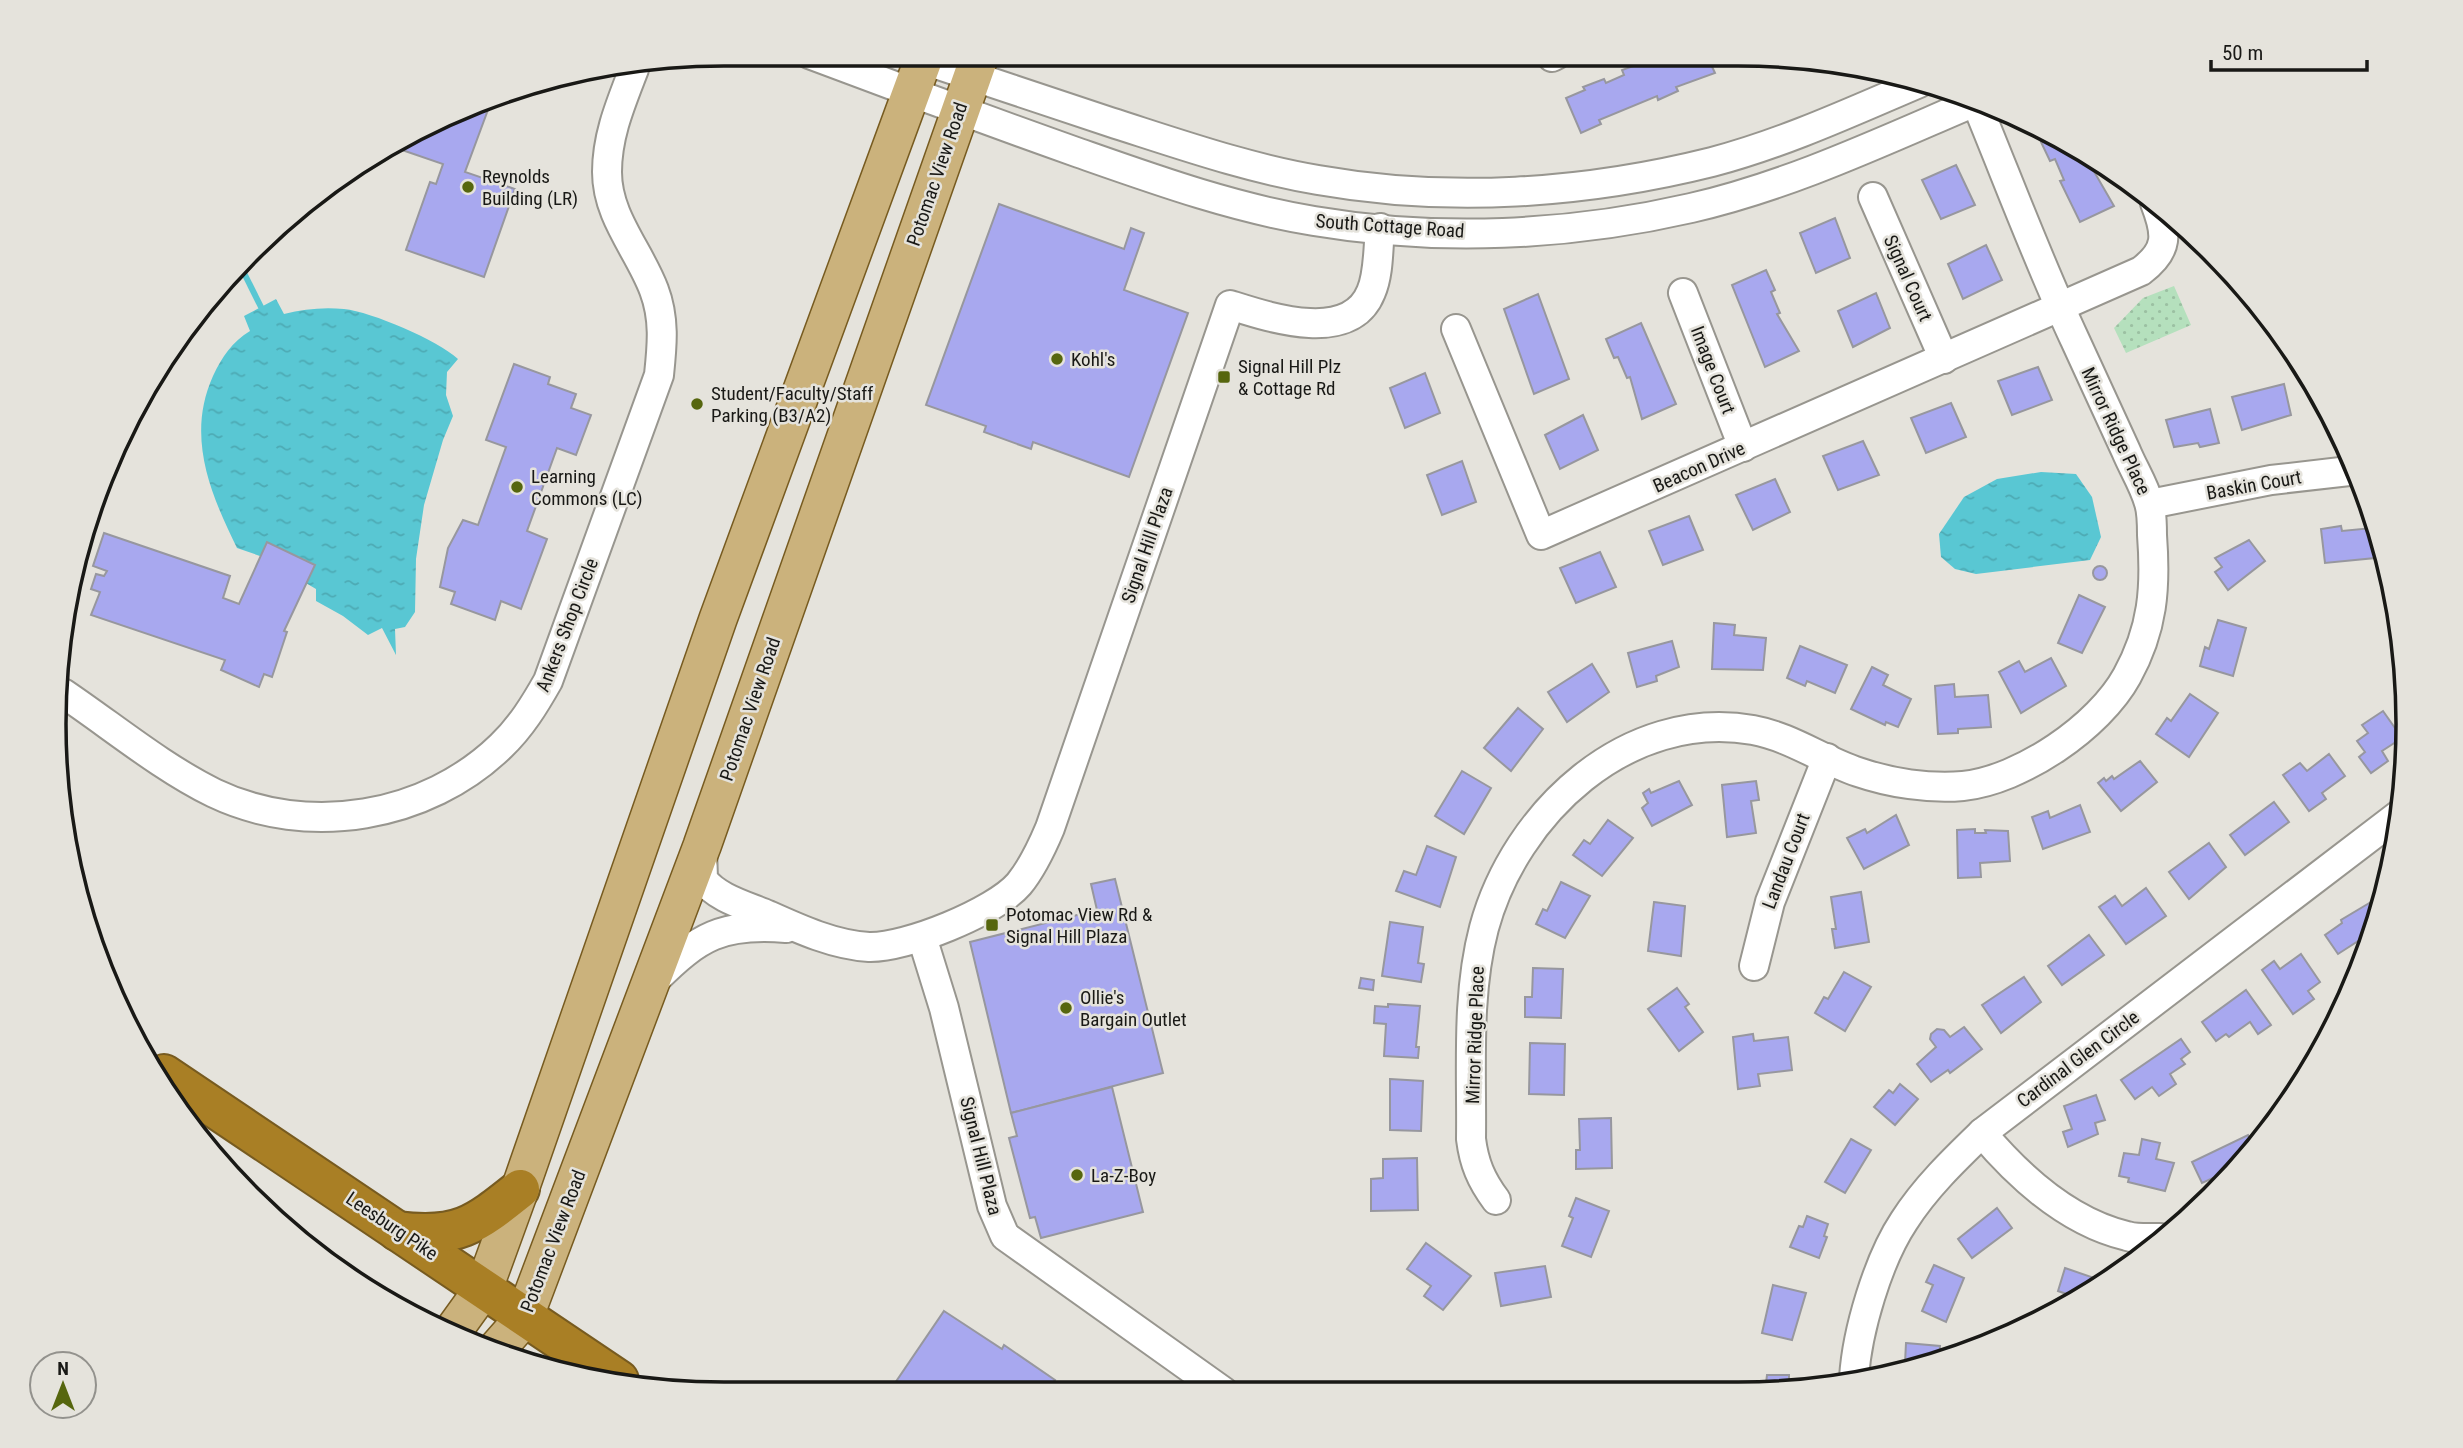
<svg xmlns="http://www.w3.org/2000/svg" width="2463" height="1448" font-family="'Roboto Condensed',sans-serif">
<defs>
<pattern id="green-dots" width="8" height="8" patternUnits="userSpaceOnUse" patternTransform="scale(1.75)"><rect width="8" height="8" fill="#b5e0bd"/><path d="M2 2h.1M6 6h.1" fill="none" stroke="#9bc0a2" stroke-width="1.8" stroke-linecap="round"/></pattern>
<pattern id="water-ripples" width="26" height="14" patternUnits="userSpaceOnUse" patternTransform="scale(1.75)"><rect width="26" height="14" fill="#59c7d3"/><path d="M2 4q2-2 4 0t4 0M15 11q2-2 4 0t4 0" fill="none" stroke="#4daab4"/></pattern>
</defs>
<rect width="100%" height="100%" fill="#e5e3dc"/>
<polygon fill="url(#green-dots)" points="2174,286 2191,325 2126,353 2114,328 2143,298"/>
<g fill="url(#water-ripples)">
<path d="M276,299l8,15c20,-5 39,-7 60,-5 28,3 93,31 114,50l-11,13 -1,23 7,21 -10,24 -19,65 -8,54 -1,53 -10,15 -10,2 1,26 -14,-27 -14,7 -25,-19 -27,-15v-12l-56,-33 -23,-8c-27,-55 -51,-112 -24,-172 9,-19 19,-34 37,-45l-6,-15z"/>
<polygon points="2041,472 2076,474 2092,497 2101,537 2090,560 1976,574 1955,569 1941,557 1939,534 1964,497 1997,479"/>
</g>
<g fill="none" stroke-linecap="round" stroke-linejoin="round">
<polyline stroke="#59c7d3" stroke-width="6" points="243,271 261,307"/>
</g>
<g fill="#a8a8ef" stroke="#97979e" stroke-width="2">
<polygon points="1707,56 1715,73 1676,87 1678,91 1658,100 1657,96 1599,120 1601,124 1581,133 1566,98 1585,90 1583,87 1604,79 1606,83 1624,75 1622,70 1661,56"/>
<polygon points="492,99 465,172 515,189 484,277 406,250 430,182 436,184 443,164 402,150"/>
<polygon points="2051,138 2093,158 2097,166 2092,168 2114,206 2080,222 2060,181 2064,180 2055,159 2050,161 2041,142"/>
<polygon points="1956,165 1975,205 1941,219 1922,180"/>
<polygon points="999,204 1124,249 1131,228 1144,233 1124,290 1188,313 1129,477 1033,442 1031,449 984,432 986,426 926,405"/>
<polygon points="1835,218 1850,258 1816,273 1800,233"/>
<polygon points="1986,245 2002,280 1963,299 1948,264"/>
<polygon points="1766,270 1775,290 1771,292 1780,313 1777,314 1799,351 1765,367 1732,285"/>
<polygon points="1876,293 1890,328 1853,347 1838,311"/>
<polygon points="1538,294 1569,379 1534,394 1504,309"/>
<polygon points="1641,323 1676,404 1642,419 1630,377 1627,378 1618,357 1614,358 1606,339"/>
<polygon points="514,364 550,377 548,384 576,394 571,408 591,415 576,455 557,448 527,531 547,539 521,609 501,601 495,620 451,604 455,592 440,587 448,548 463,520 478,525 506,447 486,440"/>
<polygon points="2038,367 2052,400 2012,415 1998,381"/>
<polygon points="1425,373 1440,413 1405,428 1390,388"/>
<polygon points="2284,384 2291,415 2242,430 2232,397"/>
<polygon points="1951,403 1966,437 1926,453 1911,418"/>
<polygon points="2210,409 2219,443 2200,447 2198,443 2174,447 2166,420"/>
<polygon points="1583,415 1598,450 1560,469 1545,435"/>
<polygon points="1863,441 1879,475 1838,490 1823,456"/>
<polygon points="1462,461 1476,502 1442,515 1427,475"/>
<polygon points="1775,479 1790,512 1753,530 1736,495"/>
<polygon points="1689,516 1703,550 1663,565 1649,531"/>
<polygon points="2341,526 2342,531 2372,528 2375,558 2325,563 2321,529"/>
<polygon points="104,533 230,576 223,598 239,604 267,542 315,565 284,631 287,632 272,677 264,674 259,687 221,670 225,660 91,615 100,592 91,589 96,574 104,576 107,571 93,566"/>
<polygon points="2249,540 2265,561 2228,590 2215,572 2222,567 2215,558"/>
<polygon points="1600,552 1616,587 1576,603 1560,568"/>
<circle cx="2100" cy="573" r="7"/>
<polygon points="2079,595 2105,607 2082,653 2058,643"/>
<polygon points="2218,620 2246,628 2233,676 2200,666 2205,647 2209,649"/>
<polygon points="1714,623 1735,625 1734,635 1766,638 1763,670 1712,669"/>
<polygon points="1672,641 1679,667 1656,676 1657,681 1637,687 1628,653"/>
<polygon points="1800,646 1847,665 1835,693 1807,681 1805,686 1787,678"/>
<polygon points="2051,658 2066,686 2021,713 1999,672 2019,661 2025,672"/>
<polygon points="1592,664 1609,692 1567,722 1548,692"/>
<polygon points="1872,667 1888,675 1883,685 1911,699 1898,727 1886,722 1885,725 1851,709"/>
<polygon points="1954,684 1955,697 1988,695 1991,727 1958,729 1958,733 1938,734 1935,686"/>
<polygon points="2190,694 2218,713 2189,757 2156,734 2167,718 2171,721"/>
<polygon points="1518,708 1543,729 1511,771 1484,748"/>
<polygon points="2383,711 2402,738 2382,751 2388,761 2371,773 2359,757 2365,752 2357,741 2368,733 2362,725"/>
<polygon points="2329,754 2345,776 2322,793 2326,799 2309,811 2283,775 2300,763 2307,771"/>
<polygon points="2140,761 2157,782 2121,811 2098,783 2104,778 2106,781 2112,776 2114,779"/>
<polygon points="1462,771 1491,788 1464,834 1435,816"/>
<polygon points="1679,781 1692,805 1652,826 1642,808 1648,803 1643,793 1649,789 1651,793"/>
<polygon points="1756,781 1759,800 1751,801 1756,833 1727,837 1722,785"/>
<polygon points="2274,802 2289,822 2245,855 2230,835"/>
<polygon points="2080,805 2090,832 2043,849 2032,817 2048,811 2050,818"/>
<polygon points="1896,815 1909,845 1864,869 1847,838 1865,829 1867,833"/>
<polygon points="1608,820 1633,838 1602,876 1573,855 1584,840 1590,844"/>
<polygon points="1975,829 1975,833 1986,833 1985,830 2008,831 2010,861 1980,863 1981,877 1958,878 1957,830"/>
<polygon points="2209,843 2226,867 2189,899 2169,872"/>
<polygon points="1427,846 1456,857 1440,907 1396,891 1404,871 1416,875"/>
<polygon points="1115,879 1163,1073 1011,1113 970,942 1097,910 1091,884"/>
<polygon points="1561,882 1590,896 1565,938 1536,924 1543,909 1547,911"/>
<polygon points="2146,888 2166,916 2126,944 2099,907 2115,896 2122,906"/>
<polygon points="1861,892 1869,942 1835,948 1832,929 1836,929 1831,897"/>
<polygon points="1654,902 1685,906 1681,956 1648,951"/>
<polygon points="2371,902 2378,912 2372,932 2338,954 2325,935 2342,923 2341,920"/>
<polygon points="1390,922 1423,927 1418,963 1424,964 1421,982 1382,976"/>
<polygon points="2089,935 2104,955 2062,985 2048,966"/>
<polygon points="2301,954 2320,982 2308,991 2314,999 2293,1014 2262,970 2274,961 2280,969"/>
<polygon points="1533,968 1563,969 1561,1018 1525,1017 1525,997 1532,997"/>
<polygon points="1844,972 1871,987 1845,1031 1815,1013 1824,997 1828,999"/>
<polygon points="2024,977 2041,1002 2001,1033 1982,1005"/>
<polygon points="1361,978 1374,980 1373,990 1359,988"/>
<polygon points="1677,988 1689,1004 1685,1007 1703,1032 1679,1051 1648,1009"/>
<polygon points="2246,990 2271,1025 2258,1034 2250,1022 2229,1037 2226,1034 2216,1041 2202,1022"/>
<polygon points="1388,1004 1420,1006 1416,1047 1419,1047 1418,1058 1384,1056 1386,1024 1374,1023 1375,1006 1388,1007"/>
<polygon points="1964,1027 1982,1049 1950,1073 1948,1070 1931,1082 1917,1064 1936,1047 1930,1039 1931,1034 1937,1029 1944,1030 1950,1037"/>
<polygon points="1753,1034 1754,1041 1788,1037 1792,1070 1758,1074 1760,1086 1738,1089 1733,1037"/>
<polygon points="2181,1039 2190,1052 2181,1059 2185,1064 2170,1074 2176,1084 2159,1096 2152,1087 2135,1099 2121,1080"/>
<polygon points="1530,1043 1565,1044 1564,1095 1529,1094"/>
<polygon points="1390,1079 1423,1081 1421,1131 1390,1130"/>
<polygon points="1900,1084 1918,1099 1895,1125 1874,1107 1889,1090 1893,1093"/>
<polygon points="1112,1087 1143,1212 1041,1238 1035,1217 1030,1218 1009,1138 1017,1136 1011,1113"/>
<polygon points="2096,1095 2105,1120 2095,1123 2098,1134 2068,1147 2063,1132 2072,1129 2064,1106"/>
<polygon points="1611,1118 1612,1168 1576,1169 1576,1150 1580,1150 1579,1119"/>
<polygon points="2248,1135 2254,1147 2230,1177 2226,1178 2224,1173 2202,1183 2192,1162"/>
<polygon points="1851,1139 1871,1150 1845,1193 1825,1182"/>
<polygon points="2142,1139 2160,1143 2156,1159 2174,1163 2165,1191 2128,1182 2129,1178 2119,1176 2124,1153 2139,1155"/>
<polygon points="1417,1158 1418,1210 1371,1211 1371,1179 1383,1178 1383,1159"/>
<polygon points="1576,1198 1609,1211 1591,1257 1562,1246 1573,1218 1569,1216"/>
<polygon points="1997,1208 2012,1228 1972,1258 1958,1239"/>
<polygon points="1807,1216 1828,1224 1824,1236 1827,1237 1819,1258 1790,1247 1799,1226 1803,1227"/>
<polygon points="1426,1243 1471,1276 1443,1310 1424,1296 1431,1286 1407,1269"/>
<polygon points="1934,1265 1964,1278 1946,1322 1922,1311 1933,1285 1926,1282"/>
<polygon points="1545,1266 1551,1297 1501,1306 1495,1273"/>
<polygon points="2065,1268 2103,1281 2081,1299 2058,1291"/>
<polygon points="1773,1285 1806,1293 1792,1340 1762,1333"/>
<polygon points="944,1311 1002,1349 1004,1345 1055,1380 1053,1383 1067,1392 903,1392 893,1386"/>
<polygon points="1906,1343 1940,1346 1939,1361 1912,1367 1912,1363 1905,1363"/>
<polygon points="1767,1375 1789,1375 1789,1387 1793,1387 1793,1390 1765,1392"/>
</g>
<g fill="none" stroke-linecap="round" stroke-linejoin="round">
<defs>
<g id="minor">
<path d="M809,54c90,34 180,67 270,99 77,27 155,55 235,68 124,21 255,15 377,-13 100,-23 192,-67 286,-107"/>
<path d="M909,55c67,23 134,44 201,67 69,22 137,46 208,58 130,23 266,14 394,-18 72,-19 139,-50 207,-79"/>
<polyline points="1552,57 1556,55"/>
<polyline points="1873,197 1944,359"/>
<polyline points="1683,293 1743,447"/>
<path d="M1456,329l85,206 600,-264c28,-21 26,-37 14,-68"/>
<polyline points="2150,504 2271,480 2358,470"/>
<path d="M63,693c49,33 98,74 151,100 94,45 213,25 287,-47 20,-19 34,-42 47,-65l111,-306c3,-29 6,-56 -5,-85 -15,-40 -47,-73 -47,-118 0,-37 14,-69 27,-103"/>
<path d="M702,848l1,31c13,19 44,27 65,36 31,14 66,30 101,32 37,1 126,-35 150,-63 14,-17 23,-37 31,-56l180,-523c38,12 120,40 141,-13 8,-18 7,-44 9,-64"/>
<polyline points="922,937 944,1008 992,1206 1005,1236 1224,1392"/>
<polyline points="1754,966 1770,902 1827,758"/>
<path d="M655,980c44,-44 67,-57 131,-52"/>
<path d="M1982,1133c37,44 86,89 145,103 10,3 23,2 33,2"/>
<path d="M1496,1200c-15,-20 -22,-37 -25,-61 1,-69 -5,-143 13,-211 31,-115 143,-220 269,-198 38,7 69,30 105,42 32,11 71,17 105,14 58,-6 136,-59 164,-110 26,-47 29,-88 25,-141 0,-10 0,-23 -3,-32 -5,-18 -16,-35 -23,-52 -17,-37 -34,-74 -51,-111 -37,-79 -67,-160 -100,-240"/>
<path d="M1854,1378c3,-47 24,-118 50,-157 21,-33 50,-61 78,-88l418,-319"/>
</g>
<g id="major">
<polyline points="453,1331 484,1288 520,1189 718,619 925,55"/>
<polyline points="495,1351 524,1318 702,846 980,55"/>
</g>
<g id="highway">
<polyline points="164,1074 619,1380"/>
<path d="M397,1231c61,8 78,-6 123,-42"/>
</g>
</defs>
<use href="#minor" stroke="#98968f" stroke-width="32"/>
<use href="#major" stroke="#775b20" stroke-width="40"/>
<use href="#highway" stroke="#775b20" stroke-width="42"/>
<use href="#minor" stroke="#fff" stroke-width="28"/>
<use href="#major" stroke="#cbb27c" stroke-width="37"/>
<use href="#highway" stroke="#a97f25" stroke-width="38"/>
</g>
<g fill="#56660e" stroke="#e5e3dc" stroke-width="2.5">
<circle cx="468" cy="187" r="7"/>
<circle cx="1057" cy="359" r="7"/>
<rect x="1217" y="370" width="14" height="14" rx="3.5"/>
<circle cx="697" cy="404" r="7"/>
<circle cx="517" cy="487" r="7"/>
<rect x="985" y="918" width="14" height="14" rx="3.5"/>
<circle cx="1066" cy="1008" r="7"/>
<circle cx="1077" cy="1175" r="7"/>
</g>
<g text-anchor="middle" dominant-baseline="central" stroke-width="5" stroke-linejoin="round" paint-order="stroke">
<g font-size="19" fill="#191916" stroke="#e5e3dc">
<text transform="translate(937 174) rotate(-71)">Potomac View Road</text>
<text transform="translate(1390 226) rotate(4)">South Cottage Road</text>
<text transform="translate(1908 278) rotate(66)">Signal Court</text>
<text transform="translate(1713 370) rotate(69)">Image Court</text>
<text transform="translate(2116 431) rotate(65)">Mirror Ridge Place</text>
<text transform="translate(1699 467) rotate(-24)">Beacon Drive</text>
<text transform="translate(2254 485) rotate(-10)">Baskin Court</text>
<text transform="translate(1147 545) rotate(-71)">Signal Hill Plaza</text>
<text transform="translate(567 625) rotate(-69)">Ankers Shop Circle</text>
<text transform="translate(750 709) rotate(-71)">Potomac View Road</text>
<text transform="translate(1786 861) rotate(-69)">Landau Court</text>
<text transform="translate(1475 1035) rotate(-88)">Mirror Ridge Place</text>
<text transform="translate(2078 1059) rotate(-37)">Cardinal Glen Circle</text>
<text transform="translate(981 1156) rotate(76)">Signal Hill Plaza</text>
<text transform="translate(392 1226) rotate(34)">Leesburg Pike</text>
<text transform="translate(553 1241) rotate(-69)">Potomac View Road</text>
</g>
<g font-size="19" fill="#191916" stroke="#e5e3dc" text-anchor="start">
<text x="482" y="176">Reynolds<tspan x="482" dy="22">Building (LR)</tspan></text>
<text x="1071" y="359">Kohl's</text>
<text x="1238" y="366">Signal Hill Plz<tspan x="1238" dy="22">&amp; Cottage Rd</tspan></text>
<text x="711" y="393">Student/Faculty/Staff<tspan x="711" dy="22">Parking (B3/A2)</tspan></text>
<text x="531" y="476">Learning<tspan x="531" dy="22">Commons (LC)</tspan></text>
<text x="1006" y="914">Potomac View Rd &amp;<tspan x="1006" dy="22">Signal Hill Plaza</tspan></text>
<text x="1080" y="997">Ollie's<tspan x="1080" dy="22">Bargain Outlet</tspan></text>
<text x="1091" y="1175">La-Z-Boy</text>
</g>
</g>
<path d="M0 0H2463V1448H0ZM724 66H1738A658 658 0 0 1 2396 724V724A658 658 0 0 1 1738 1382H724A658 658 0 0 1 66 724V724A658 658 0 0 1 724 66Z" fill="#e5e3dc" fill-rule="evenodd"/>
<path fill="none" stroke="#191916" stroke-width="3.5" d="M724 66H1738A658 658 0 0 1 2396 724V724A658 658 0 0 1 1738 1382H724A658 658 0 0 1 66 724V724A658 658 0 0 1 724 66Z"/>
<g transform="translate(63 1385)"><circle r="33" fill="#e5e3dc" stroke="#93928d" stroke-width="2"/>
<path d="M0-5L12 26L0 18L-12 26Z" fill="#56660e"/>
<text y="-10" font-size="19" font-weight="bold" text-anchor="middle" fill="#191916">N</text>
</g>
<path d="M2211 60v10h156v-10" fill="none" stroke="#191916" stroke-width="3.5"/>
<text x="2222" y="60" font-size="21" fill="#191916" stroke="#e5e3dc" stroke-width="5" paint-order="stroke">50 m</text>
</svg>
